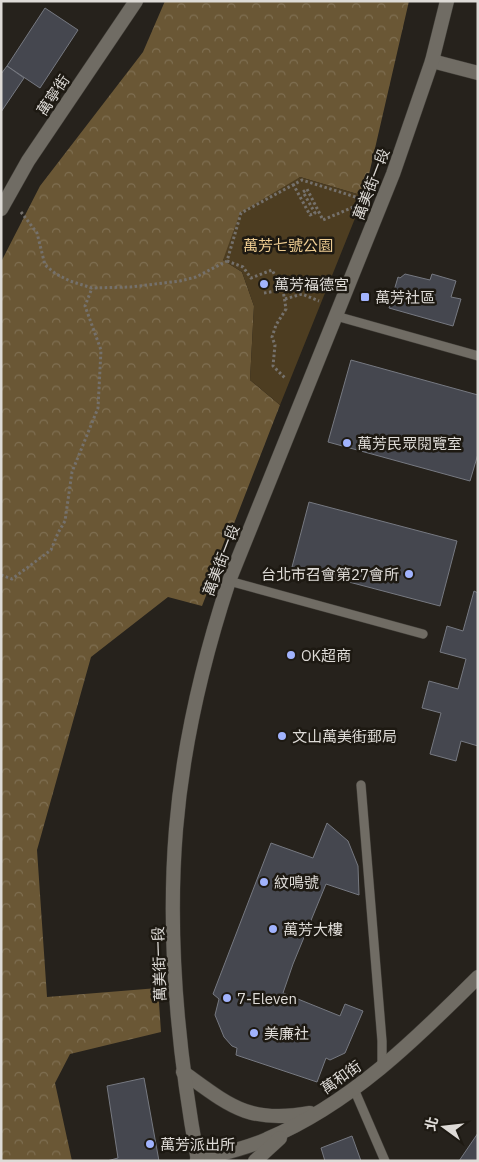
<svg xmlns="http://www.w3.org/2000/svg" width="479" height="1162" font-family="'IBM Plex Sans','Noto Sans TC',sans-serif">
<defs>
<pattern id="forest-crowns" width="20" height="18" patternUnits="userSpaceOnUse" patternTransform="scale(1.25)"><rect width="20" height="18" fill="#6a5735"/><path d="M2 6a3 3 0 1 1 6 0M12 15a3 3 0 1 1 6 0" fill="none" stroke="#7f6f52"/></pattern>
</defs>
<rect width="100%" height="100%" fill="#26221c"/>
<polygon fill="url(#forest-crowns)" points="165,1 409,1 364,196 300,177 223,260 242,272 254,306 250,380 280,405 202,606 168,597 91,657 37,850 47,997 158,988 161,1032 70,1054 55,1083 72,1161 1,1161 1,262 40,186 143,52"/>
<polygon fill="#4d3d21" points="300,177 364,196 280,405 250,380 254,306 242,272 223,260 240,213"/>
<g fill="#45474f" stroke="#767981">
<polygon points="45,8 78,30 40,88 7,66"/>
<polygon points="7,66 24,78 1,112 1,74"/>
<polygon points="405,274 430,280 432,274 456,281 451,297 461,299 453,326 389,308 398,277 400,278"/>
<polygon points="351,360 478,395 478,454 470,481 328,442"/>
<polygon points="309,502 457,541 440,606 292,567"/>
<polygon points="474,591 478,593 478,746 461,741 456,761 430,754 441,713 422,708 429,681 458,689 466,659 440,652 447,626 463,631"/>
<polygon points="327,823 348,841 358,866 359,895 326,884 293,964 283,993 340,1016 345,1004 363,1011 345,1053 330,1060 326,1058 317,1082 236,1055 237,1048 232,1046 224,1037 215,1015 219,999 213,994 271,843 313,858"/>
<polygon points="144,1078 159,1161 107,1161 118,1158 107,1086"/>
<polygon points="478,1133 478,1161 459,1161"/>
<polygon points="352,1136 361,1161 325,1161 321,1148"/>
</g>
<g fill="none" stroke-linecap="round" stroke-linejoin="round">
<defs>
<g id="service">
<polyline points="336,316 478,356"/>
<polyline points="229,581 423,634"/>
<polyline points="361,785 382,1041 382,1067"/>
<polyline points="354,1089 385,1161"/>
</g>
<g id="minor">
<polyline points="432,61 478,73"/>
<polyline points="1,209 28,161 136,1"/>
</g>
<g id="tertiary">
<path d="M183,1072c47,34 66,52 127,41"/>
<path d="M197,1160c24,-6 48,-11 70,-21 83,-35 148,-99 211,-162"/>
<path d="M198,1161c-20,-108 -31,-223 -22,-332 7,-84 27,-169 53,-248l164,-407 39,-113 15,-60"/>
<polyline points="255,1161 280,1138"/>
</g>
</defs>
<use href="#service" stroke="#413e38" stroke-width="10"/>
<use href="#minor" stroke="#413e38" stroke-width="15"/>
<use href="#tertiary" stroke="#413e38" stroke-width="15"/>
<g stroke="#75716c" stroke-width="3" stroke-dasharray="2.5 2.5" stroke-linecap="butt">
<polyline points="293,184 310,215 315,213 303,192 307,189 323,220 358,205"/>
<polyline points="21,212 37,233 45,265 56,274 70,281 92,288 131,287 180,281 196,277 227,261 241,213 302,180 365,200"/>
<polyline points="227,261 243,267 251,278 272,270 283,290 286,309 276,325 272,337 275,345 273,366 286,379"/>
<polyline points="264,293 283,290"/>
<polyline points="285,299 302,294 319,301"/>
<polyline points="1,575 12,579 51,550 58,533 65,521 72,472 98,408 101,350 85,306 92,288"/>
</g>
<use href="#service" stroke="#706c64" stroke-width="9"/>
<use href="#minor" stroke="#706c64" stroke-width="14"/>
<use href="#tertiary" stroke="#706c64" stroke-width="14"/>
</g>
<g fill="#a1b3fd" stroke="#1d1912" stroke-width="2">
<circle cx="264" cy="284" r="5"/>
<rect x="360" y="292" width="10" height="10" rx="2.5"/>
<circle cx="347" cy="443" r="5"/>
<circle cx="409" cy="574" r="5"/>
<circle cx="291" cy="655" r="5"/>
<circle cx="282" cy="736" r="5"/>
<circle cx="264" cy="882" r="5"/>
<circle cx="273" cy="929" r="5"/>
<circle cx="227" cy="998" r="5"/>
<circle cx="254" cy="1033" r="5"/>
<circle cx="150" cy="1144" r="5"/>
</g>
<g text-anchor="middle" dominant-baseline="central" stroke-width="5" stroke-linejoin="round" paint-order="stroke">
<g font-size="15" fill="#dedbd7" stroke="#1d1912">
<text transform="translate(53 95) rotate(-56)">萬寧街</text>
<text transform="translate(371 184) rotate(-69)">萬美街一段</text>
<text transform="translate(221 560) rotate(-69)">萬美街一段</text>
<text transform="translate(159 964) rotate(-92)">萬美街一段</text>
<text transform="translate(341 1077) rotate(-35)">萬和街</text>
</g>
<g font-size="15" fill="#edcc91" stroke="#1d1912">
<text x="288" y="245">萬芳七號公園</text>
</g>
<g font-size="15" fill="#dedbd7" stroke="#1d1912" text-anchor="start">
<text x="274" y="284">萬芳福德宮</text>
<text x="375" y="297">萬芳社區</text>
<text x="357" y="443">萬芳民眾閱覽室</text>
<text x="399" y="574" text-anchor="end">台北市召會第27會所</text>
<text x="301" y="655">OK超商</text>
<text x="292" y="736">文山萬美街郵局</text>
<text x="274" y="882">紋鳴號</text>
<text x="283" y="929">萬芳大樓</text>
<text x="237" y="998">7-Eleven</text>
<text x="264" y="1033">美廉社</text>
<text x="160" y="1144">萬芳派出所</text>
</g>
</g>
<rect width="479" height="1162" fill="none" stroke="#dedbd7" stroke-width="5"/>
<g transform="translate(444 1127) rotate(285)" stroke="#1d1912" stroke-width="4" paint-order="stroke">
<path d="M0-4L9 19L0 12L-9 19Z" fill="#dedbd7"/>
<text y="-8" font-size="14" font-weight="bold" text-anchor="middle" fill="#dedbd7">北</text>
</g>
</svg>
